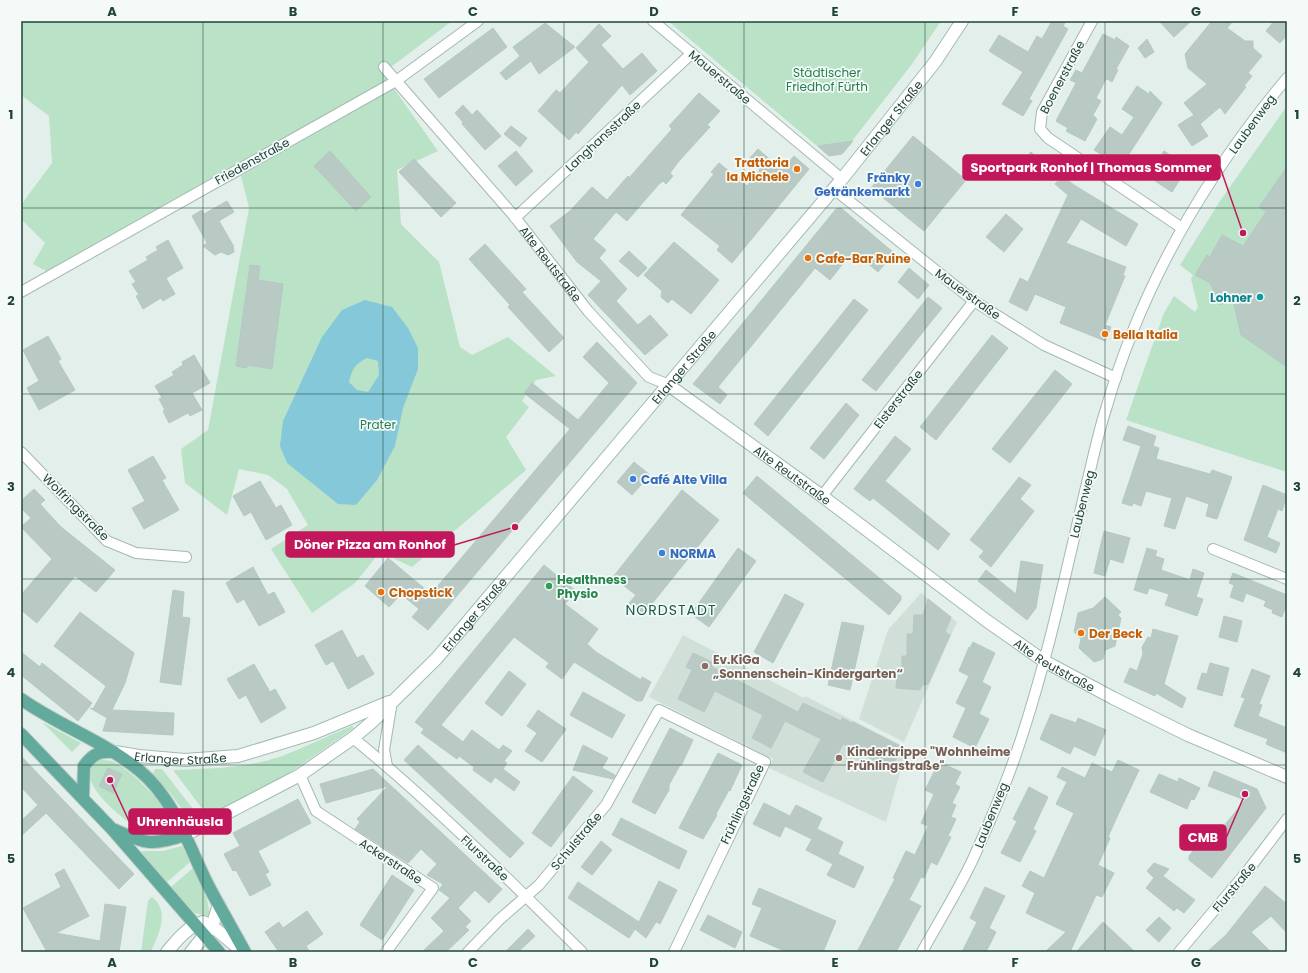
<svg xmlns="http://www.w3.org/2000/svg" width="1308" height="973" font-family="Poppins,sans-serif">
<rect width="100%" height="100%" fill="#e3efea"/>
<g fill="#d1dfd9">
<polygon points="921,593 957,622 904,742 859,719 888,630"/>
<polygon points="683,635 804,698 805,696 907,748 886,822 769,768 773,759 649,697"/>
</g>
<g fill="#bae2c7">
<polygon points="21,21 452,21 383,73 438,151 397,170 401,224 439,262 460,347 472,355 508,337 556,376 536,380 522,401 529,407 506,437 526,470 412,567 380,552 355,583 312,613 271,549 308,525 287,489 268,475 239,469 227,515 185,483 181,449 208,430 249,208 241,176 52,274 33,264 45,243 21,219 21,205 52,163 49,116 21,95"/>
<polygon points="668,21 941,21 912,64 842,154 829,156"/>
<polygon points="1287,106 1287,472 1126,420 1164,313 1174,296 1195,312 1198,307 1191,279 1193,275 1180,265 1220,201"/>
<polygon points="42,722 81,743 72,752"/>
<path d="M352,726l2,2 -66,46 -36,21 -45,20 -34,-45c36,-1 75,-2 109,-14 24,-9 47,-21 70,-30z"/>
<path d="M99,760c5,0 11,0 15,2 15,7 56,45 56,62 1,3 -1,6 -3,8 -4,3 -10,4 -15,3 -19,-5 -87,-58 -53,-75z"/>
<polygon points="155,769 162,769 200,818 189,819 171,794 153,774"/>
<polygon points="182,846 190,862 167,882 141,852 143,851 163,851"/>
<polygon points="193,868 207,899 210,914 207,916 194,913 171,887"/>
<path d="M152,897c19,15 6,38 -1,55h-10l7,-51z"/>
</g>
<path fill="#85c8da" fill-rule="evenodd" d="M365,300l27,7 16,21 10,20v21l-15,39 -8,38 -18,34 -21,25 -18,-1 -51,-41 -7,-17 3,-25 39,-84 20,-27zM367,358l11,3 1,14 -11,17 -11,-2 -8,-8c3,-13 6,-18 18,-24z"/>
<g fill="#b8cac3" stroke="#b5c9c2">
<polygon points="1052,21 1066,21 1063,26 1068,29 1029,99 1032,101 1023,116 1002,104 1023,72 989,51 999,35 1028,52 1037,36 1042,39"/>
<polygon points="1159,21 1191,21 1174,37"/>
<polygon points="1212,21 1233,21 1227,28 1245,41 1253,41 1253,48 1262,56 1248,73 1252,76 1244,86 1246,87 1225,114 1220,107 1200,124 1208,136 1192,146 1178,125 1194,115 1184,103 1207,84 1188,68 1185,54"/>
<polygon points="1274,21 1287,21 1287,35 1280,43 1266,31"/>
<polygon points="545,23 575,47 539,74 531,61 506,80 500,73 520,56 513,47"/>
<polygon points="599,24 611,36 601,45 623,69 642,53 657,71 630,95 622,85 578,134 576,132 569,140 538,111 556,90 560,93 589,62 576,48"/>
<polygon points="493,28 507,47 439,98 424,79"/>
<polygon points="1103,34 1115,40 1116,37 1129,46 1116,69 1118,70 1112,82 1107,79 1105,81 1096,98 1101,101 1093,115 1097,119 1085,141 1066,131 1068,128 1056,121 1076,83 1070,80 1076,70 1082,73"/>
<polygon points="1147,39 1154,52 1145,58 1138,48"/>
<polygon points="1137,86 1149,94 1150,91 1162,103 1120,168 1105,162 1107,158 1094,150 1110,127 1122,135 1134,117 1122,109"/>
<polygon points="699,93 720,111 707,125 710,127 679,161 670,173 673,176 666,184 663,181 659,184 627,221 616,212 593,239 606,250 599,258 627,289 616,301 638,325 650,315 668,335 645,355 588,295 601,281 577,262 550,226 570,211 592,187 607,200 628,176 629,178 672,129 669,126"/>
<polygon points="463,105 472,115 477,110 501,136 485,150 462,124 463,122 455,113"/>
<polygon points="511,126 527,138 520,147 504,134"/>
<polygon points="913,136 966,180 924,231 871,188"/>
<polygon points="853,141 842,154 829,156 818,146"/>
<polygon points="758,149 782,170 794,156 809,169 732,263 717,250 720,246 681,215 714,174 711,172 719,163 747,186 760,170 748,160"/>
<polygon points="330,151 371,197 356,211 314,166"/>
<polygon points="516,151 533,171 516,186 498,166"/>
<polygon points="1164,151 1188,167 1172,192 1155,181 1160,173 1152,168"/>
<polygon points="1031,152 1048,167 1035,181 1018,167"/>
<polygon points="414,159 456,203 441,217 399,172"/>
<polygon points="1287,167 1287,367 1241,335 1233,299 1220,305 1210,283 1195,275 1207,255 1210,257 1222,235 1243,246 1266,212 1259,207"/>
<polygon points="1062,176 1074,185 1138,224 1126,246 1081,219 1066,243 1126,267 1123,275 1125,276 1105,325 1111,327 1105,341 1060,323 1066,307 1035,294 1027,311 1009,302 1020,278 1028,282 1068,195 1055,184"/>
<polygon points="227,201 234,212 219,221 233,245 234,252 228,255 221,252 215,255 203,246 207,243 192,216 202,210 204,214"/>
<polygon points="841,208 894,253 878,272 853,251 830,280 815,268 718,387 727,395 720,404 693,384 836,209"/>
<polygon points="1006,214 1023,229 1004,252 986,237"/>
<polygon points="168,240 183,268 166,278 175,294 163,301 161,298 143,309 136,296 139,295 132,284 136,282 129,271 148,260 146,257 158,250 156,247"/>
<polygon points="674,242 719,280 691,314 672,299 668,303 661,297 662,291 644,275"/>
<polygon points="485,244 526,289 522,292 564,338 549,352 508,307 510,305 469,259"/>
<polygon points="629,251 647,268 638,277 619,261"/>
<polygon points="250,265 260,266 258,280 283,284 272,369 247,365 247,368 236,366"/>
<polygon points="909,268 929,285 918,299 898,282"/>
<polygon points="928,297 942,308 876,391 862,380"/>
<polygon points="854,299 868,310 768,436 754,424"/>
<polygon points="992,335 1008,348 936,440 920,427"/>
<polygon points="48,336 61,359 58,361 75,390 39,410 27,388 39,381 23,350"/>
<polygon points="597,342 637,383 428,630 412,617 419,609 401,594 389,607 365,586 388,558 431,594 570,429 524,393 532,383 578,420 609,383 583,357"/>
<polygon points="194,355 210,383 192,393 202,410 190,416 188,413 169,423 163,411 165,410 159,399 162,398 155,386 174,375 172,372 183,365 182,362"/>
<polygon points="1055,370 1072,384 1010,463 992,449"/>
<polygon points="846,403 859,415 824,459 810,448"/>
<polygon points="1128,426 1156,436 1153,446 1159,448 1156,459 1210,474 1212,470 1232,477 1217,519 1206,516 1209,504 1186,496 1175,529 1164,526 1172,498 1146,491 1141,506 1133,503 1132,506 1122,503 1141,446 1123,440"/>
<polygon points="895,436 911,449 885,481 950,534 938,550 873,498 870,501 854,489"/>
<polygon points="153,456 166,478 162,480 179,510 144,529 132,508 145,501 128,470"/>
<polygon points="634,462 650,475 632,495 617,482"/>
<polygon points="757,476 901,596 901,600 889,615 743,493"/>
<polygon points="1019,477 1031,485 1020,499 1034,511 991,567 979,557 984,551 970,540"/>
<polygon points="260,481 276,508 281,505 292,525 266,540 251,512 244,516 233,496"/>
<polygon points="1263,485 1287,495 1282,511 1278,509 1267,537 1280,543 1276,553 1244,540"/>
<polygon points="34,489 45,500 40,504 61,527 115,570 96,592 75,576 37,623 21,610 21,595 52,559 21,527 31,518 21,508 21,501"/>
<polygon points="682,490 719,520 643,615 629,603 636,595 613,577"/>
<polygon points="1104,531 1130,538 1123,563 1110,559 1105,576 1094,573"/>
<polygon points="738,548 756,561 709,627 691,614"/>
<polygon points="1147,548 1157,551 1155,556 1164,559 1161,570 1190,580 1193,569 1204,573 1196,597 1203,599 1197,616 1165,605 1169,594 1149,588 1147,594 1134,590"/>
<polygon points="1021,561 1043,565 1036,608 1027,620 978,581 986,570 1016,594"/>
<polygon points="544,565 576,591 565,604 598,629 587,644 596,652 641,680 642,677 651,682 642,701 637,701 574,662 562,679 546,667 549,663 514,637 441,725 463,742 472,730 499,750 503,745 512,751 504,761 507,763 503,769 520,782 514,791 495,777 491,783 473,770 474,767 459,756 457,759 421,733 424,729 415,722"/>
<polygon points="253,567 268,595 274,592 285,612 259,626 244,599 237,603 226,583"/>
<polygon points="1233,573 1287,595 1287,603 1282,617 1272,613 1273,610 1264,606 1266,601 1246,593 1243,602 1230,597 1234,585 1229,583"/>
<polygon points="173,590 184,592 182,617 190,618 181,685 160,682"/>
<polygon points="785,594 804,604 773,663 754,652"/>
<polygon points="1105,597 1121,612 1118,615 1121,618 1115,646 1105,650 1103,659 1094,662 1079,648 1081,639 1074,632 1078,613 1093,608"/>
<polygon points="928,599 951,617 945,632 950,635 928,684 922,685 920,690 896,688 897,675 902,676 902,656 907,656 907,634 913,634 914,615 923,615"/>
<polygon points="80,612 134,653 125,683 112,710 174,713 173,735 103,731 107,718 90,708 93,709 106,686 54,646"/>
<polygon points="1224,616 1242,621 1237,642 1219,637"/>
<polygon points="842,622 864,626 850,690 828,685"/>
<polygon points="1153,629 1178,636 1164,684 1186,698 1182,708 1156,693 1155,696 1124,682 1130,668 1137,671 1143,654 1142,647 1148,637 1151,638"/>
<polygon points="342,630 357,658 363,655 374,674 348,689 333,661 326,665 315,645"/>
<polygon points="973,642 995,653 982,682 991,687 979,714 989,719 975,748 953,737 966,708 956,703 969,676 959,671 969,647 970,648"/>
<polygon points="21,652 40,667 42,663 92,703 78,721 21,675"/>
<polygon points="693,653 714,663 712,667 798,712 803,703 841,721 842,718 852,723 853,722 902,747 891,769 843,744 823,782 803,772 821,739 785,721 771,748 752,738 763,715 715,691 704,712 678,699 692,670 686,667"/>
<polygon points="1210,663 1229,668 1222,696 1197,689 1202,673 1207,674"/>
<polygon points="254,664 270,692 275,689 286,708 261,723 246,695 239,699 227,679"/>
<polygon points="1252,669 1270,676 1259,704 1262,705 1258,716 1287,728 1287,753 1266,744 1268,739 1234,726 1245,698 1241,697"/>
<polygon points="509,671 526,684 502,716 485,703"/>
<polygon points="583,692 625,715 612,738 570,715"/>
<polygon points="538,710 566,729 542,762 525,751 537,733 527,726"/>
<polygon points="1051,714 1076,723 1078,718 1106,730 1095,756 1074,746 1070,754 1040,739"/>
<polygon points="670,728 693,740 681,766 680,765 669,785 669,790 655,814 632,802"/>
<polygon points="418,745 524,843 510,858 404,760"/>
<polygon points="583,745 608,758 602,768 615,775 613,779 573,770"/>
<polygon points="718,753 742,765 730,791 729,790 716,814 717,815 703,839 679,828"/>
<polygon points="21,756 134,874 119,889 46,813 21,836 21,821 38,805 21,787"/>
<polygon points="1118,760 1139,770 1116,819 1108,837 1110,838 1098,865 1114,873 1102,897 1096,895 1070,952 1045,952 1066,932 1026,913 1035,893 1022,886 1030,871 1044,878 1074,813 1056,804 1067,782 1057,777 1062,767 1085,778 1092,763 1112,772"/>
<polygon points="939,762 961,772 955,784 960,787 952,803 956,805 951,817 956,819 948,836 951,837 937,865 931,862 924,878 921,877 909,900 921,906 896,952 857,952 895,879 893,878 906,851 915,855 928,826 921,823 934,794 925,790"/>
<polygon points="108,768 122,774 113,793 99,786"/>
<polygon points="373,769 502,889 489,903 475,890 458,908 471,921 465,927 469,930 446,952 422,952 444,931 431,918 450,898 439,890 443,884 427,875 437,864 421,849 408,863 355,829 360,822 357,819 388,786 326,803 320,784"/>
<polygon points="1214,771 1257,789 1266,808 1212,878 1189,860 1189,856 1199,843 1206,848 1245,800 1208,786"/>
<polygon points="1159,774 1178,782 1179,778 1200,788 1194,800 1191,799 1187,809 1150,792"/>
<polygon points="573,776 593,791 551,847 532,833"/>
<polygon points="1029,787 1048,797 1033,829 1036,831 1020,862 1001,853 1017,821 1013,819"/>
<polygon points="298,799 311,823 258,851 269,872 265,874 271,885 250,896 236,870 233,871 224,854 240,846 233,833"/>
<polygon points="764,803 790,816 796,805 822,818 817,829 843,842 838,854 864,867 854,888 827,875 833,864 806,850 812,839 785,826 780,837 753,824"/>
<polygon points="621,818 687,851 679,869 612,835"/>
<polygon points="601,841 612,850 592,875 581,867"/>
<polygon points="1154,863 1169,869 1163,876 1195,900 1184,913 1177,908 1174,911 1146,888 1154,878 1147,871"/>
<polygon points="64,869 89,916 56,933 100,941 105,904 126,907 119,952 47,952 23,908 61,887 55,874"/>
<polygon points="392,875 414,890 382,940 360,925"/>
<polygon points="659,881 677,890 660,924 656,922 646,938 635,929 629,938 568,898 578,882 639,922"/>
<polygon points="1265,886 1287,904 1287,933 1271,916 1251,932 1271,952 1207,952 1226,935"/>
<polygon points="985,887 1005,896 989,928 996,932 986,952 962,952 977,922 970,918"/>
<polygon points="759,888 836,921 823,952 787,952 750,936 762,908 752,904"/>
<polygon points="307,911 323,934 306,946 310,952 279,952 265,932 279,922 283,928"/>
<polygon points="708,915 742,932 735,948 700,930"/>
<polygon points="1159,917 1171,928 1159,942 1146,930"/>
<polygon points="1103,922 1135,952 1076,952"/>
<polygon points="528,929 535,936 518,952 507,952 506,951"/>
</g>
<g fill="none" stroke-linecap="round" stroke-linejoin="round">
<defs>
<g id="minor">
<polyline points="653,21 842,179"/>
<polyline points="1092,21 1042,112 1040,129 1048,138 1182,228"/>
<path id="s1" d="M384,67l130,149 74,95 61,66 18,7"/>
<polyline points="834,189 974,301 1044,345 1116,378"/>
<polyline points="515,218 692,53"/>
<polyline points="21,292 396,81 478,21"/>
<polyline points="21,452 107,541 136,553 186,557"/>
<polyline points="822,496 974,301"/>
<polyline points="1213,549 1287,579"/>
<path d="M353,738c81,66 155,141 229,214"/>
<polyline points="387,766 384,750 392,701"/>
<polyline points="300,775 316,811 433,888 386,952"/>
<polyline points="468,952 500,919 539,885 606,805 659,710 765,762 674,952"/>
<path d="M922,952c17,-31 36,-61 51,-93 15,-33 30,-68 42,-102 31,-89 50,-182 72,-274 6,-24 11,-50 19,-74 35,-122 100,-234 181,-331"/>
<polyline points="1179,952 1249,869 1287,819"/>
</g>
<g id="tertiary">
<path d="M167,952c10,-12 20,-25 36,-30l9,4 31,26"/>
<polyline points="191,952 212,926 219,905"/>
</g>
<g id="secondary">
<path id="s2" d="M667,384l155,112 165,125 57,40 69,37 75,37 99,42"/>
<path id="s3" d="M115,752l24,4 46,4 53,-4 76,-23 75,-31"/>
<path id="s4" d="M185,835l115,-60 53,-37 19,-16 65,-64 405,-479 93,-117 27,-41"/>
</g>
<g id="primary">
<path d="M21,699c38,27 83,42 119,72 35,29 49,76 68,114 12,23 25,45 37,67"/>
<polyline points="21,734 112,829 219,952"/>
<path d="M83,797l1,-31c9,-12 15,-15 30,-14"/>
<path d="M115,830c32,14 36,16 70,5"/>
</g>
</defs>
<use href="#minor" stroke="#a5b8b2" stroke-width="12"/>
<use href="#tertiary" stroke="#a5b8b2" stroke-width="14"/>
<use href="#secondary" stroke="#a0bcb4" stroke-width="14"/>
<use href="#primary" stroke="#c1cac8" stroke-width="14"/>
<use href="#minor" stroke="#fff" stroke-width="10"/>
<use href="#tertiary" stroke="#fff" stroke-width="12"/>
<use href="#secondary" stroke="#fff" stroke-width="12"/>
<use href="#primary" stroke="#62aa9b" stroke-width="12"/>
</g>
<path fill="none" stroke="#20433c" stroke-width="1" stroke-opacity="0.55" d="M203,21v931M383,21v931M564,21v931M744,21v931M925,21v931M1105,21v931M21,208h1266M21,394h1266M21,579h1266M21,765h1266"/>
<g fill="#e8710a" stroke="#f4faf8" stroke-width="1.5">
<circle cx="797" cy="169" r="4"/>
<circle cx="808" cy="258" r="4"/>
<circle cx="1105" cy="334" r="4"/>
<circle cx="381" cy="592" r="4"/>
<circle cx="1081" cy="633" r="4"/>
</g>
<g fill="#3f7fe0" stroke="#f4faf8" stroke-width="1.5">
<circle cx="918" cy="184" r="4"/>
<circle cx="633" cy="479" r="4"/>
<circle cx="662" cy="553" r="4"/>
</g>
<circle fill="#0f9aa8" stroke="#f4faf8" stroke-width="1.5" cx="1260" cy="297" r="4"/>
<circle fill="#2e9e5b" stroke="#f4faf8" stroke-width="1.5" cx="549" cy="586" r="4"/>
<g fill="#8d6e63" stroke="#f4faf8" stroke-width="1.5">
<circle cx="705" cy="666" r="4"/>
<circle cx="839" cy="758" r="4"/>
</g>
<g text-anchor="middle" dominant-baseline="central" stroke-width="3.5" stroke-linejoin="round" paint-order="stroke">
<g font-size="12" fill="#257f4d" stroke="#f4faf8">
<text x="827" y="72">Städtischer<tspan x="827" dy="14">Friedhof Fürth</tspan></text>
<text x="378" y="424">Prater</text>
</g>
<g font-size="12" fill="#20433c" stroke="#f4faf8">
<text transform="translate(720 77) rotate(40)">Mauerstraße</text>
<text transform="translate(1062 77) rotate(-62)">Boenerstraße</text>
<text stroke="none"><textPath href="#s4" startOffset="1016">Erlanger Straße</textPath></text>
<text transform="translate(1252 124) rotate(-54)">Laubenweg</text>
<text transform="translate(603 136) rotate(-43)">Langhansstraße</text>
<text transform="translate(252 161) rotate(-29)">Friedenstraße</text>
<text stroke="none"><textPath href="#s1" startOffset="258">Alte Reutstraße</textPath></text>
<text transform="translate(968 294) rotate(36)">Mauerstraße</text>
<text stroke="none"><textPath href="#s4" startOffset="692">Erlanger Straße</textPath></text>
<text transform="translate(898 399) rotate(-52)">Elsterstraße</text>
<text stroke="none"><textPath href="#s2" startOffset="155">Alte Reutstraße</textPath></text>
<text transform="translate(1082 504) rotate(-76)">Laubenweg</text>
<text transform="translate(76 507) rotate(45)">Wolfringstraße</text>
<text stroke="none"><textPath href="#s4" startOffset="368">Erlanger Straße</textPath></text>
<text stroke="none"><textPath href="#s2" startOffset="479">Alte Reutstraße</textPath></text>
<text stroke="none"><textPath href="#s3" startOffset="66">Erlanger Straße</textPath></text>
<text transform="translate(742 804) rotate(-65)">Frühlingstraße</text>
<text transform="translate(991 815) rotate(-68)">Laubenweg</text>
<text transform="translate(576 841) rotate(-50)">Schulstraße</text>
<text transform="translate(485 858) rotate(43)">Flurstraße</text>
<text transform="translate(391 861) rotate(33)">Ackerstraße</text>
<text transform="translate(1234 887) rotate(-50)">Flurstraße</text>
</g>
<g font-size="12" font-weight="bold" fill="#c56008" stroke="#f4faf8" text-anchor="start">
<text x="789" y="162" text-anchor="end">Trattoria<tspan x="789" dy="14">la Michele</tspan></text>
<text x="816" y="258">Cafe-Bar Ruine</text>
<text x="1113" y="334">Bella Italia</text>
<text x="389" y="592">ChopsticK</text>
<text x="1089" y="633">Der Beck</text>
</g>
<g font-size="12" font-weight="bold" fill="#366cbe" stroke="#f4faf8" text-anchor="start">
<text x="910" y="177" text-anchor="end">Fränky<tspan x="910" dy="14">Getränkemarkt</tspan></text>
<text x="641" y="479">Café Alte Villa</text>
<text x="670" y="553">NORMA</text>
</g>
<g font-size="12" font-weight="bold" fill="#0d838f" stroke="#f4faf8" text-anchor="end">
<text x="1252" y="297">Lohner</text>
</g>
<g font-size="12" font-weight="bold" fill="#27864d" stroke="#f4faf8" text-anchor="start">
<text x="557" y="579">Healthness<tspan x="557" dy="14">Physio</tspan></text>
</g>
<g font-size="12" font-weight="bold" fill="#785e54" stroke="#f4faf8" text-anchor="start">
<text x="713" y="659">Ev.KiGa<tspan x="713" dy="14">„Sonnenschein-Kindergarten“</tspan></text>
<text x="847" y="751">Kinderkrippe "Wohnheime<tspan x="847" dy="14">Frühlingstraße"</tspan></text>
</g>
<g font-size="14" letter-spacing="1" fill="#19584c" stroke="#f4faf8">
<text x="671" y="610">NORDSTADT</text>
</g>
</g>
<path fill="none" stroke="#c2185b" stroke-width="1.5" d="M1243 233L1220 167M515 527L454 545M110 780L129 821M1245 794L1226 838"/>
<g fill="#c2185b" stroke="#f4faf8" stroke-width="1.5">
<circle cx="1243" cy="233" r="4"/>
<circle cx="515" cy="527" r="4"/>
<circle cx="110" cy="780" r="4"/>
<circle cx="1245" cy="794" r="4"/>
</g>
<g fill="#c2185b" stroke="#c2185b" stroke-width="1.5">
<rect x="963" y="155" width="257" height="25" rx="4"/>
<rect x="286" y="532" width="168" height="25" rx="4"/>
<rect x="129" y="809" width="102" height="25" rx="4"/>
<rect x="1180" y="825" width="46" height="25" rx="4"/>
</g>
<g font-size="13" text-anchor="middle" font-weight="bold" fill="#fff">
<text x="1091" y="172">Sportpark Ronhof | Thomas Sommer</text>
<text x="370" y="549">Döner Pizza am Ronhof</text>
<text x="180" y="826">Uhrenhäusla</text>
<text x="1203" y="842">CMB</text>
</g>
<rect width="1308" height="973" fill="none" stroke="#f4faf8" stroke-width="44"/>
<rect x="22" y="22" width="1264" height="929" fill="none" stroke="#20433c" stroke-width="1.5"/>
<g font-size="13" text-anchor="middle" font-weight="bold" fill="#20433c">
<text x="112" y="16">A</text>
<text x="293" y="16">B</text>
<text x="473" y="16">C</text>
<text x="654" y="16">D</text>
<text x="835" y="16">E</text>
<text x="1015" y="16">F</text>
<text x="1196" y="16">G</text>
<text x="11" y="119">1</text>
<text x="1297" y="119">1</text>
<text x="11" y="305">2</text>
<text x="1297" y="305">2</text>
<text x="11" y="491">3</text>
<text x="1297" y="491">3</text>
<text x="11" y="677">4</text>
<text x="1297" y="677">4</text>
<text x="11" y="863">5</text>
<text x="1297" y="863">5</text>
<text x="112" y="967">A</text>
<text x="293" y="967">B</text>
<text x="473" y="967">C</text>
<text x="654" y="967">D</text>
<text x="835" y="967">E</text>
<text x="1015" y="967">F</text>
<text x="1196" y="967">G</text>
</g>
</svg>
